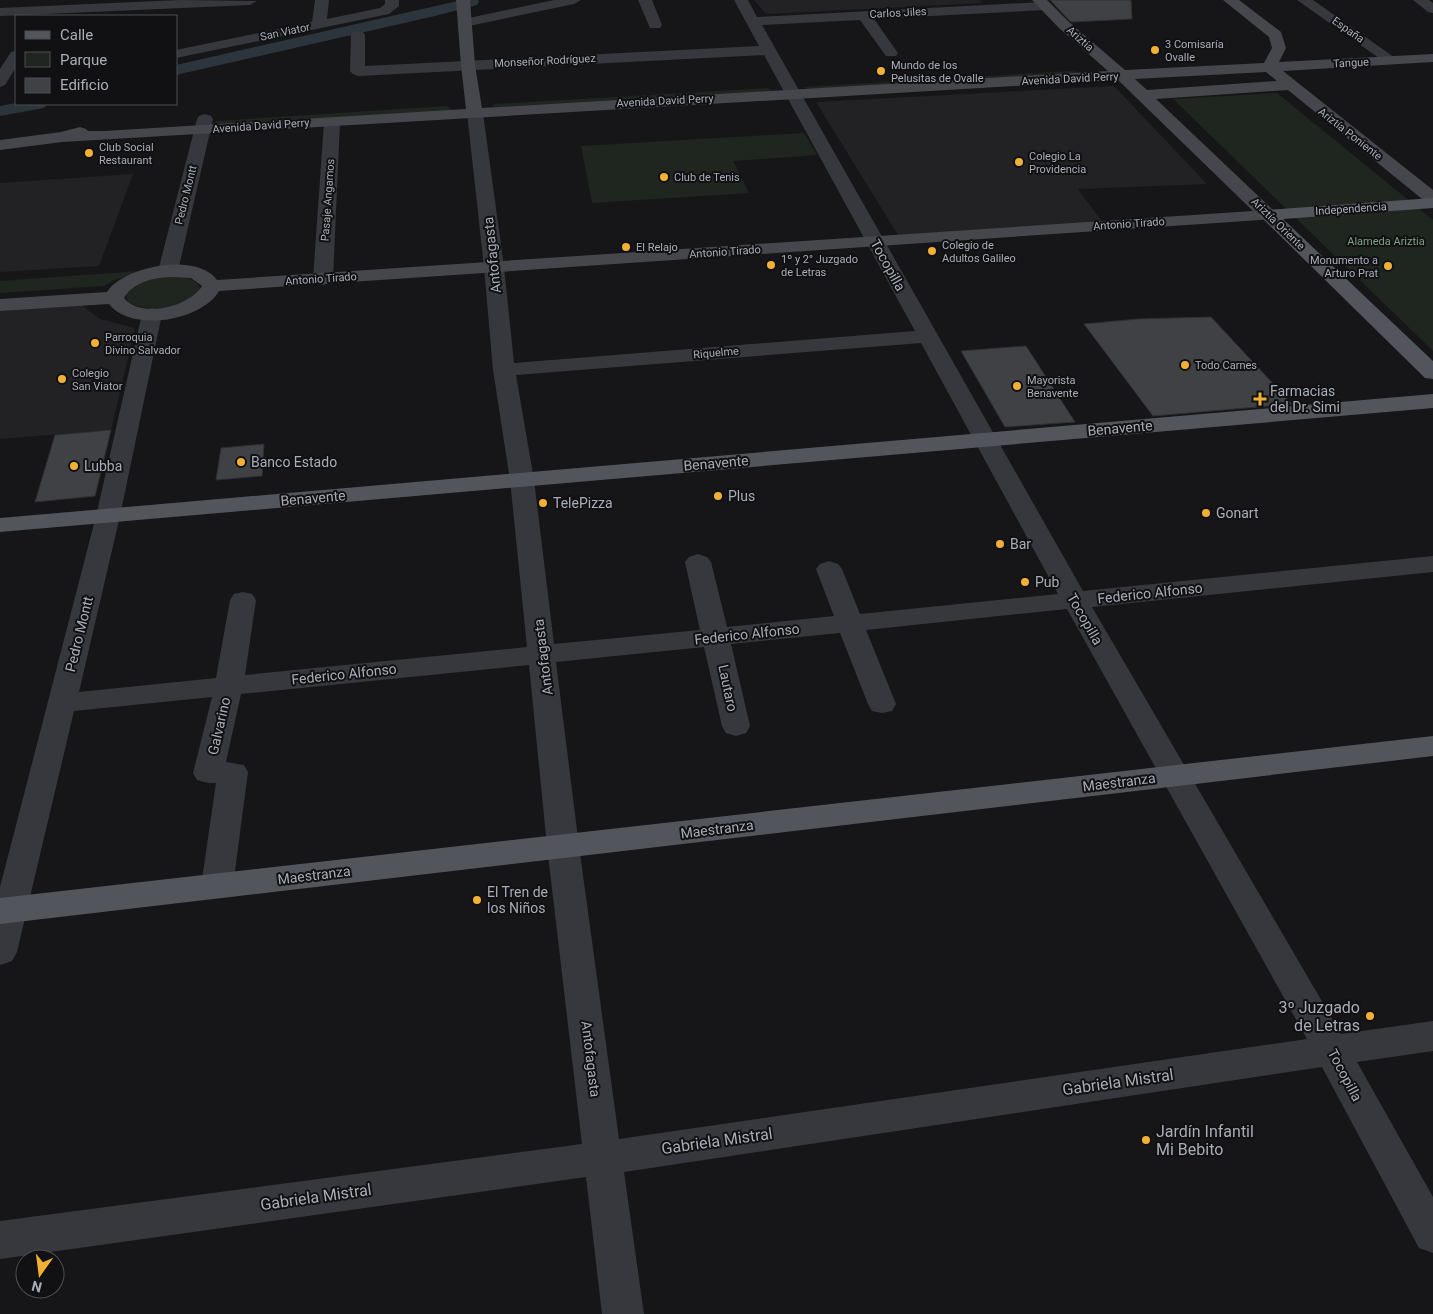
<svg xmlns="http://www.w3.org/2000/svg" width="1433" height="1314" font-family="Roboto,sans-serif">
<rect width="100%" height="100%" fill="#161618"/>
<g fill="#222225">
<polygon points="754,0 979,0 983,3 766,14"/>
<polygon points="1114,86 1207,184 1078,189 1103,223 898,235 816,102"/>
<polygon points="133,174 99,266 0,272 0,183"/>
<polygon points="80,304 100,319 135,328 111,430 0,439 0,310"/>
</g>
<g fill="#1e261f">
<polygon points="1072,71 1080,73 808,90 804,87"/>
<polygon points="767,88 774,92 494,107 492,106 494,104"/>
<polygon points="1277,93 1433,220 1433,351 1173,99"/>
<polygon points="446,106 452,109 450,111 214,125 212,123 217,121"/>
<polygon points="804,133 817,155 733,161 749,193 592,203 581,146"/>
<polygon points="140,271 115,280 104,286 0,293 0,281"/>
<path d="M164,276c13,1 30,-1 36,12 -11,22 -53,25 -72,14l-2,-7c8,-14 24,-15 38,-19z"/>
</g>
<g fill="none" stroke-linecap="round" stroke-linejoin="round">
<g fill="#2c353c" fill-rule="evenodd">
<polygon points="462,0 478,0 479,2 477,5 435,16 176,75 176,65"/>
<polygon points="16,103 16,104 47,104 44,108 0,116 0,106"/>
</g>
</g>
<g fill="#404145" stroke="#303034">
<polygon points="1050,0 1131,0 1132,19 1071,22"/>
<polygon points="1211,317 1292,404 1153,416 1084,324 1138,319"/>
<polygon points="1026,346 1075,422 1005,427 961,351"/>
<polygon points="111,430 95,496 35,502 55,435"/>
<polygon points="264,444 262,476 216,480 221,448"/>
</g>
<g fill="none" stroke-linecap="round" stroke-linejoin="round">
<g fill="#37383d" fill-rule="evenodd">
<polygon points="180,0 257,1 250,5 0,16 0,8"/>
<polygon points="315,0 329,0 327,19 380,8 385,4 385,0 399,0 399,6 389,14 384,15 176,58 176,50 312,22"/>
<polygon points="554,0 581,0 574,4 464,27 457,23 464,19"/>
<polygon points="638,0 652,0 662,25 660,28 650,28"/>
<path d="M734,0h14l9,17 287,-15 7,4 -7,4 -170,9 24,34 -2,3h-10l-26,-36 -98,5 321,566 350,-35v16l-341,35 249,427 92,-13v30l-76,11 76,135v56l-14,-5 -97,-181 -698,105 20,142h-42l-16,-137 -586,82v-38l582,-77 -35,-298 -18,-181 -288,29 -15,68 18,3 4,7 -15,114 -5,9 -11,3 -11,-3 -5,-9 15,-103h-8l-11,-3 -4,-7 19,-76 -138,14 -57,241 -5,9 -12,4v-78l96,-371 46,-202 3,-4 7,-2 7,2 3,4 -42,202 -41,176 137,-14 14,-78 4,-6 9,-2 9,2 4,6 -11,75 282,-28 -17,-167 -17,-110 -9,-103 -17,-154 2,-3h12l2,3 21,154 10,96 401,-32 -151,-276 -406,21 -5,-2 -3,-3 1,-36 2,-3h10l2,3v31l394,-20zM921,343l137,251 -198,20 -18,-45 -4,-5 -9,-3 -9,3 -4,5 18,47 -107,11 -16,-65 -4,-5 -9,-3 -9,3 -4,5 15,68 -146,14 -20,-164 -18,-105zM1067,609l240,430 -688,100 -40,-293 -23,-184 148,-15 18,79 4,7 10,3 10,-3 4,-7 -19,-82 109,-11 28,71 4,7 10,2 10,-2 4,-7 -30,-74z"/>
<polygon points="1297,0 1313,0 1398,60 1396,63 1386,63"/>
<polygon points="1413,0 1429,0 1433,3 1433,13 1428,12"/>
<polygon points="16,51 16,67 5,85 0,87 0,69 11,52"/>
<polygon points="205,114 211,116 213,119 178,271 175,275 168,277 161,275 158,271 197,119 199,116"/>
<polygon points="332,117 338,119 340,122 333,279 330,283 323,285 316,283 313,279 324,122 326,119"/>
</g>
<path fill="#45474d" fill-rule="evenodd" d="M456,0h14l5,65 7,43 626,-37 -49,-43 -27,-28h15l22,22 56,48 139,-7 8,-15 -3,-11 -46,-37h16l42,32 5,16 -7,14 154,-8v8l-150,9 150,119v14l-6,-1 -139,-113 -132,9 118,112 3,4 -3,4 -1055,72c-17,30 -88,42 -110,13l-109,7v-12l107,-7c17,-26 90,-40 110,-12l1036,-69 -135,-131 -1056,62 -62,8v-10l61,-8 19,-5 6,2 2,2h16l362,-22 -5,-44zM1266,72l11,9 -130,9 -12,-11zM174,277l17,1 11,8c-13,21 -61,33 -78,12 10,-17 32,-21 50,-21z"/>
<g fill="#53555c" fill-rule="evenodd">
<polygon points="1433,198 1433,208 1283,219 1433,361 1433,379 1425,378 1259,215 1262,211 1268,210"/>
<polygon points="1433,394 1433,408 0,532 0,518"/>
<polygon points="1433,736 1433,756 0,924 0,898"/>
</g>
</g>
<g fill="#f2b134" stroke="#111113" stroke-width="2">
<circle cx="1155" cy="50" r="5"/>
<circle cx="881" cy="71" r="5"/>
<circle cx="89" cy="153" r="5"/>
<circle cx="1019" cy="162" r="5"/>
<circle cx="664" cy="177" r="5"/>
<circle cx="626" cy="247" r="5"/>
<circle cx="932" cy="251" r="5"/>
<circle cx="771" cy="265" r="5"/>
<circle cx="1388" cy="266" r="5"/>
<circle cx="95" cy="343" r="5"/>
<circle cx="1185" cy="365" r="5"/>
<circle cx="62" cy="379" r="5"/>
<circle cx="1017" cy="386" r="5"/>
<path d="M1257.5 391.5h5v5h5v5h-5v5h-5v-5h-5v-5h5z"/>
<circle cx="241" cy="462" r="5"/>
<circle cx="74" cy="466" r="5"/>
<circle cx="718" cy="496" r="5"/>
<circle cx="543" cy="503" r="5"/>
<circle cx="1206" cy="513" r="5"/>
<circle cx="1000" cy="544" r="5"/>
<circle cx="1025" cy="582" r="5"/>
<circle cx="477" cy="900" r="5"/>
<circle cx="1370" cy="1016" r="5"/>
<circle cx="1146" cy="1140" r="5"/>
</g>
<g text-anchor="middle" dominant-baseline="central" stroke-width="4" stroke-linejoin="round" paint-order="stroke">
<g font-size="11" fill="#a8adb8" stroke="#111113">
<text transform="translate(898 13) rotate(-3)">Carlos Jiles</text>
<text transform="translate(1348 30) rotate(35)">España</text>
<text transform="translate(285 32) rotate(-12)">San Viator</text>
<text transform="translate(1080 39) rotate(41)">Ariztía</text>
<text transform="translate(545 61) rotate(-3)">Monseñor Rodríguez</text>
<text transform="translate(1351 63) rotate(-3)">Tangue</text>
<text transform="translate(1070 79) rotate(-3)">Avenida David Perry</text>
<text transform="translate(665 101) rotate(-3)">Avenida David Perry</text>
<text transform="translate(261 126) rotate(-4)">Avenida David Perry</text>
<text transform="translate(1350 134) rotate(38)">Ariztía Poniente</text>
<text transform="translate(186 195) rotate(-76)">Pedro Montt</text>
<text transform="translate(328 200) rotate(-86)">Pasaje Angamos</text>
<text transform="translate(1351 209) rotate(-4)">Independencia</text>
<text transform="translate(1129 224) rotate(-4)">Antonio Tirado</text>
<text transform="translate(1278 224) rotate(44)">Ariztía Oriente</text>
<text transform="translate(725 252) rotate(-4)">Antonio Tirado</text>
<text transform="translate(321 279) rotate(-4)">Antonio Tirado</text>
<text transform="translate(716 353) rotate(-5)">Riquelme</text>
</g>
<g font-size="11" fill="#a8adb8" stroke="#111113" text-anchor="start">
<text x="1165" y="44">3 Comisaría<tspan x="1165" dy="13">Ovalle</tspan></text>
<text x="891" y="65">Mundo de los<tspan x="891" dy="13">Pelusitas de Ovalle</tspan></text>
<text x="99" y="147">Club Social<tspan x="99" dy="13">Restaurant</tspan></text>
<text x="1029" y="156">Colegio La<tspan x="1029" dy="13">Providencia</tspan></text>
<text x="674" y="177">Club de Tenis</text>
<text x="942" y="245">Colegio de<tspan x="942" dy="13">Adultos Galileo</tspan></text>
<text x="636" y="247">El Relajo</text>
<text x="781" y="259">1º y 2° Juzgado<tspan x="781" dy="13">de Letras</tspan></text>
<text x="1378" y="260" text-anchor="end">Monumento a<tspan x="1378" dy="13">Arturo Prat</tspan></text>
<text x="105" y="337">Parroquia<tspan x="105" dy="13">Divino Salvador</tspan></text>
<text x="1195" y="365">Todo Carnes</text>
<text x="72" y="373">Colegio<tspan x="72" dy="13">San Viator</tspan></text>
<text x="1027" y="380">Mayorista<tspan x="1027" dy="13">Benavente</tspan></text>
</g>
<g font-size="11" fill="#7fa381" stroke="#111113">
<text x="1386" y="241">Alameda Ariztia</text>
</g>
<g font-size="14" fill="#a8adb8" stroke="#111113">
<text transform="translate(492 255) rotate(-96)">Antofagasta</text>
<text transform="translate(888 265) rotate(61)">Tocopilla</text>
<text transform="translate(1120 428) rotate(-5)">Benavente</text>
<text transform="translate(716 463) rotate(-5)">Benavente</text>
<text transform="translate(313 498) rotate(-5)">Benavente</text>
<text transform="translate(1150 593) rotate(-6)">Federico Alfonso</text>
<text transform="translate(1085 619) rotate(60)">Tocopilla</text>
<text transform="translate(79 634) rotate(-76)">Pedro Montt</text>
<text transform="translate(747 634) rotate(-6)">Federico Alfonso</text>
<text transform="translate(543 657) rotate(-97)">Antofagasta</text>
<text transform="translate(344 674) rotate(-6)">Federico Alfonso</text>
<text transform="translate(728 688) rotate(78)">Lautaro</text>
<text transform="translate(219 726) rotate(-77)">Galvarino</text>
<text transform="translate(1119 782) rotate(-7)">Maestranza</text>
<text transform="translate(717 829) rotate(-7)">Maestranza</text>
<text transform="translate(314 875) rotate(-7)">Maestranza</text>
<text transform="translate(591 1059) rotate(83)">Antofagasta</text>
<text transform="translate(1345 1075) rotate(62)">Tocopilla</text>
</g>
<g font-size="14" fill="#a8adb8" stroke="#111113" text-anchor="start">
<text x="1270" y="391">Farmacias<tspan x="1270" dy="16">del Dr. Simi</tspan></text>
<text x="251" y="462">Banco Estado</text>
<text x="84" y="466">Lubba</text>
<text x="728" y="496">Plus</text>
<text x="553" y="503">TelePizza</text>
<text x="1216" y="513">Gonart</text>
<text x="1010" y="544">Bar</text>
<text x="1035" y="582">Pub</text>
<text x="487" y="892">El Tren de<tspan x="487" dy="16">los Niños</tspan></text>
</g>
<g font-size="16" fill="#a8adb8" stroke="#111113" text-anchor="end">
<text x="1360" y="1007">3º Juzgado<tspan x="1360" dy="18">de Letras</tspan></text>
<text x="1156" y="1131" text-anchor="start">Jardín Infantil<tspan x="1156" dy="18">Mi Bebito</tspan></text>
</g>
<g font-size="16" fill="#a8adb8" stroke="#111113">
<text transform="translate(1118 1082) rotate(-8)">Gabriela Mistral</text>
<text transform="translate(717 1141) rotate(-8)">Gabriela Mistral</text>
<text transform="translate(316 1197) rotate(-8)">Gabriela Mistral</text>
</g>
</g>
<rect x="15" y="15" width="162" height="90" fill="#111113" stroke="#4d4f55"/>
<rect x="25" y="31" width="25" height="8" fill="#53555c" stroke="#4d4f55"/>
<text x="60" y="40" font-size="15" fill="#a8adb8">Calle</text>
<rect x="25" y="52" width="25" height="15" fill="#1e261f" stroke="#4d4f55"/>
<text x="60" y="65" font-size="15" fill="#a8adb8">Parque</text>
<rect x="25" y="78" width="25" height="15" fill="#404145" stroke="#4d4f55"/>
<text x="60" y="90" font-size="15" fill="#a8adb8">Edificio</text>
<g transform="translate(40 1274) rotate(194)"><circle r="24" fill="#111113" stroke="#4d4f55"/>
<path d="M0-4L9 19L0 12L-9 19Z" fill="#f2b134"/>
<text y="-8" font-size="14" font-weight="bold" text-anchor="middle" fill="#a8adb8">N</text>
</g>
</svg>
